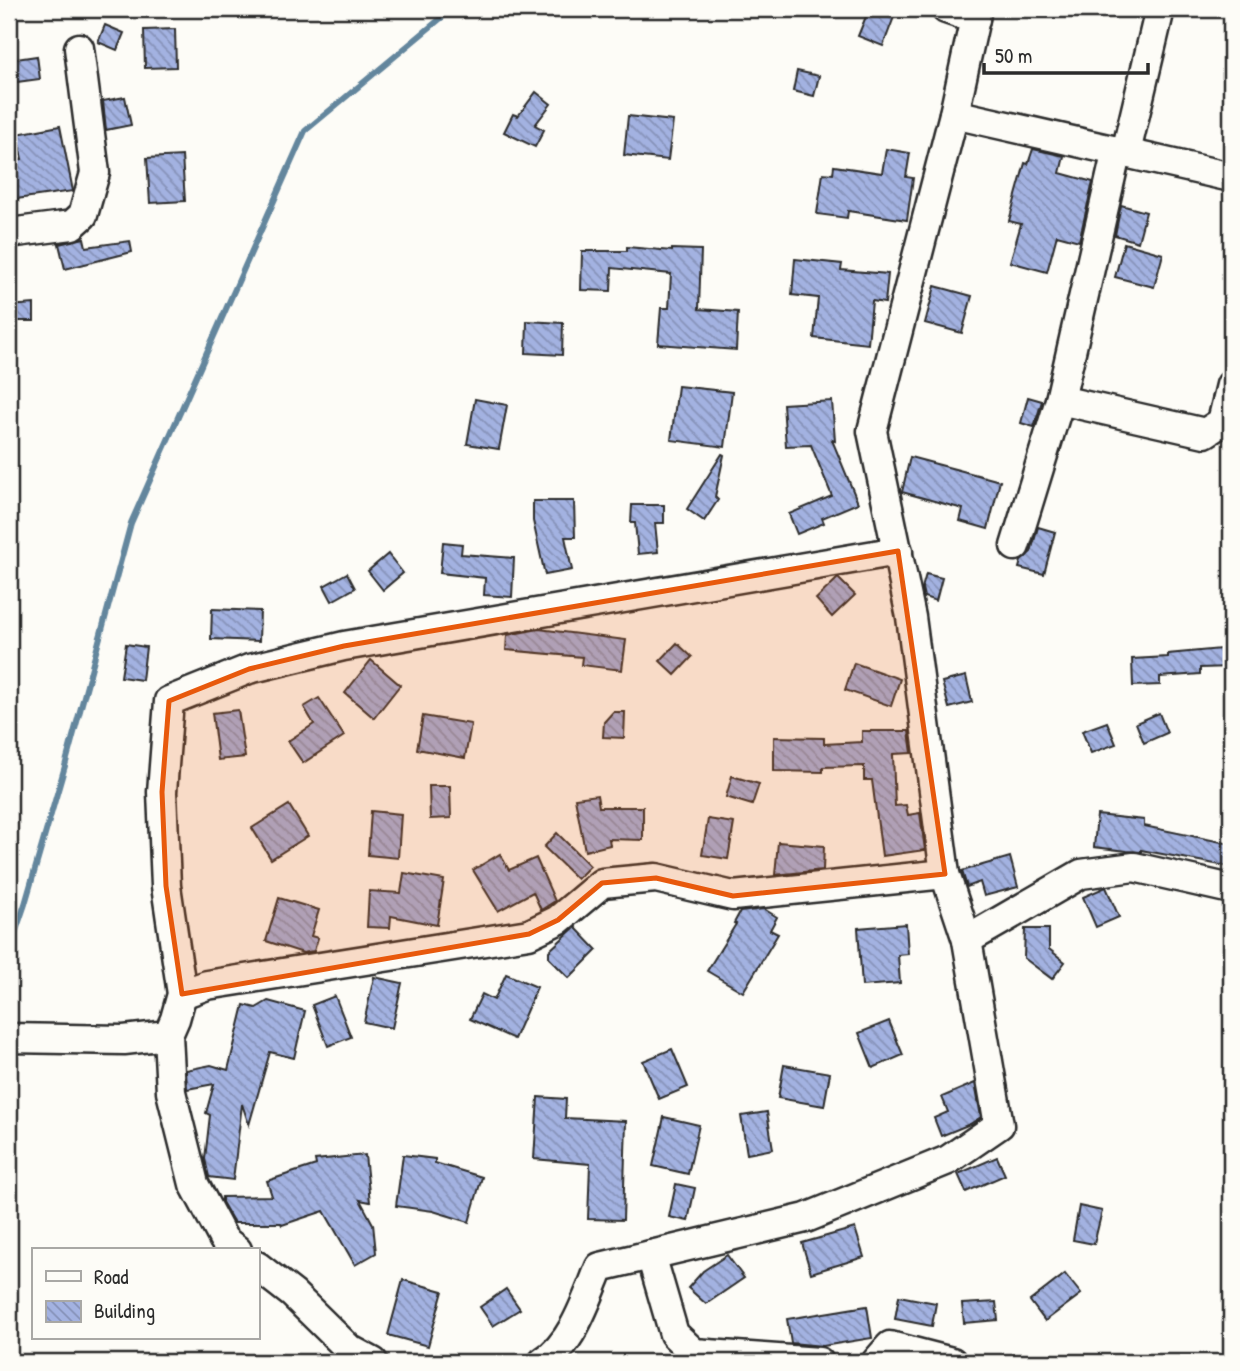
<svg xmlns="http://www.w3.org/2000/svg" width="1240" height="1371" font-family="'Patrick Hand',sans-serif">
<defs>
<pattern id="building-back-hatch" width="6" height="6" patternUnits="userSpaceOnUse" patternTransform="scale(1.75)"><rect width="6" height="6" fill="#a3b2e1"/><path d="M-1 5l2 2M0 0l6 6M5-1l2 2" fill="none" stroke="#8591b7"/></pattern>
</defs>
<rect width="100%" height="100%" fill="#fdfcf7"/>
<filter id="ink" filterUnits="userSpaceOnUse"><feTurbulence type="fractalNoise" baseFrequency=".0143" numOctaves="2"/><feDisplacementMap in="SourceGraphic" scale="14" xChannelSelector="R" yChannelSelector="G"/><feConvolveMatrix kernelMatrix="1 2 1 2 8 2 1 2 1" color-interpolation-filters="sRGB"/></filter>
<g filter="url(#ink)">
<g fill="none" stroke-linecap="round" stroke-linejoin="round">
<polyline stroke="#64869d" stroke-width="6" points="9,951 25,904 65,766 131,523 305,131 452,9"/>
</g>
<g fill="url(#building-back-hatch)" stroke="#2b2b2b" stroke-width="2">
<polygon points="869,9 897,9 883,46 858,36"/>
<polygon points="105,25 124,33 117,50 98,42"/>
<polygon points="175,29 176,67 145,68 144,30"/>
<polygon points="37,56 40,79 9,83 9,60"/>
<polygon points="797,71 819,76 814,96 793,91"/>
<polygon points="536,92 551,104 535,125 544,130 535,147 504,132 513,114 518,116"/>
<polygon points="125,97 131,125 106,130 103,101"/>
<polygon points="628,116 673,121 668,160 624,155"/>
<polygon points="60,126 73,191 9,200 9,164 22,159 17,134"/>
<polygon points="886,149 910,153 906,177 913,178 907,220 848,211 847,218 817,214 823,173 833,174 834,166 882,173"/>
<polygon points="1033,149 1064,156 1060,173 1093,182 1079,241 1057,235 1047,272 1010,262 1021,224 1009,221 1025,163 1028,164"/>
<polygon points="182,156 185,201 150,203 147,158"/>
<polygon points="1121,205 1146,212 1138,242 1115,235"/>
<polygon points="84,238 86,247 130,241 132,252 65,269 59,244"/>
<polygon points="1124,243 1163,254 1154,287 1115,277"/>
<polygon points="627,247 672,251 672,249 701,250 699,309 738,312 736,350 658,344 661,308 669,308 671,274 612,268 611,291 581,290 582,251 627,251"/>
<polygon points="795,259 842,264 841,270 888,274 885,303 872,301 868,344 814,338 818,298 792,295"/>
<polygon points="935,286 972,296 962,333 925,323"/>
<polygon points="34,304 34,321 9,321 9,306"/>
<polygon points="527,321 563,323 562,355 526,353"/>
<polygon points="678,386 732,392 725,447 671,440"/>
<polygon points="1028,397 1042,401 1034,427 1021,423"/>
<polygon points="475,399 507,405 499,449 467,444"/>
<polygon points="832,401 835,441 832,440 858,503 822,518 824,523 797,534 789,514 832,496 811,445 786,446 783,404"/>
<polygon points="722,454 724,455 715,497 718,500 704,521 687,509"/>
<polygon points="910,457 1000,481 988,529 960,521 963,509 902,492"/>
<polygon points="533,501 574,501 575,537 565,537 572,570 545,575 533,521"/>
<polygon points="632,505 664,505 664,523 655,523 658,552 638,554 635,523 631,523"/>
<polygon points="1038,527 1055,532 1044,574 1019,568 1021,561 1031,552"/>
<polygon points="443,542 462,544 461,554 514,558 512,597 484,595 485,578 440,573"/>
<polygon points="388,554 403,573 383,590 368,571"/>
<polygon points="347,573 355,588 332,601 324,586"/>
<polygon points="926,574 942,578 936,601 924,597 922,588"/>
<polygon points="838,578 855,595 832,617 816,599"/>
<polygon points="212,609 260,611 259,641 211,639"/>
<polygon points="539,629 626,640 622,670 581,665 582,657 506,650 507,635"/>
<polygon points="677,643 692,657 675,675 660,661"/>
<polygon points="126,644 146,647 142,680 121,677"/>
<polygon points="1231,648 1231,667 1200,668 1200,674 1160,677 1160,685 1133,686 1132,659 1168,657 1168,654"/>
<polygon points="371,660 400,685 374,718 345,693"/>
<polygon points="854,663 900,679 891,706 845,690"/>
<polygon points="966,676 972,702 949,708 942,682"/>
<polygon points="319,698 344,736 303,763 288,741 314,724 304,707"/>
<polygon points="238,710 245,757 218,760 212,713"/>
<polygon points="613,712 625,712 624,738 603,737 604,722"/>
<polygon points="1159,713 1167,733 1144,743 1136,723"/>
<polygon points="423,716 471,724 465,758 417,749"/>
<polygon points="1107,722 1116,744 1091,753 1082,731"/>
<polygon points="862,731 909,731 912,753 893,754 895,806 906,805 908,815 920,813 925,850 882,856 872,780 864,780 864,766 823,767 823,772 774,771 774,737 824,738 824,744 862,742"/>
<polygon points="732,776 759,784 752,805 726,797"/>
<polygon points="429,786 450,786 451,818 430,819"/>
<polygon points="597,795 599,807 643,807 643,840 609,839 610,845 585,851 575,798"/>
<polygon points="289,805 308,836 271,859 252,828"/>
<polygon points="371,811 401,814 398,858 368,855"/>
<polygon points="1097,815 1144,820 1144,826 1231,844 1231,867 1141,850 1141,852 1127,851 1094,847"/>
<polygon points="708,819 734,823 728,859 702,855"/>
<polygon points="557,833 590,866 577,879 544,847"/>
<polygon points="778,842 824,846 823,870 775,875"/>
<polygon points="500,854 509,870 536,858 555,901 541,910 533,892 498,911 473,870"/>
<polygon points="1010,857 1018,887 984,896 980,882 967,887 962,871"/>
<polygon points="404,873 444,880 437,925 391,916 390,928 367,927 369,891 401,893"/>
<polygon points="1106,887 1119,917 1096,927 1083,897"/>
<polygon points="279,898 319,910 311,936 318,938 314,951 303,953 266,941"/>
<polygon points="764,909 777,917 770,930 778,934 743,992 707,971 736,924 734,923 740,912"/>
<polygon points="906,924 908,954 898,955 900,983 862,986 858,928"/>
<polygon points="575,927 597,950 569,978 549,958 549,951"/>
<polygon points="1025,929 1049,929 1049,949 1065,962 1052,979 1024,958"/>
<polygon points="506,974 537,987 514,1039 470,1019 482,994 494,1000"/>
<polygon points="374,977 402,983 392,1028 364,1022"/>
<polygon points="335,996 351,1037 328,1046 312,1005"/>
<polygon points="268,1001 305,1011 294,1058 270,1052 249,1125 242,1104 233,1180 209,1177 205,1159 210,1115 206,1113 214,1084 187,1089 186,1070 211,1065 228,1070 244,1005 256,1008"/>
<polygon points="889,1021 903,1055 873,1068 859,1033"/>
<polygon points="672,1049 688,1087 659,1099 643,1061"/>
<polygon points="784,1065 830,1073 824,1106 778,1098"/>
<polygon points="975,1083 981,1117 970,1124 941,1136 934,1118 948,1112 942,1097"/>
<polygon points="538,1097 566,1099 565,1118 626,1121 623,1220 588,1219 590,1164 534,1159"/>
<polygon points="767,1112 773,1149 747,1154 741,1116"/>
<polygon points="664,1117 699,1125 688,1174 653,1166"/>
<polygon points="365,1155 370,1202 360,1200 373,1224 376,1253 355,1265 324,1211 282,1225 281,1223 234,1223 222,1202 222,1197 272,1196 267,1181 316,1165 315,1160"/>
<polygon points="403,1155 435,1159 435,1163 482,1177 469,1222 433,1211 396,1206"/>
<polygon points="997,1157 1005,1175 966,1192 958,1174"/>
<polygon points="676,1184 695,1188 688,1221 669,1217"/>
<polygon points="1079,1206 1102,1211 1094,1244 1073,1240"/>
<polygon points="855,1228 864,1257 811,1273 802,1243"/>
<polygon points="727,1255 744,1278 706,1304 688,1288 703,1271"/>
<polygon points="1065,1274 1081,1294 1045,1321 1030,1301"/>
<polygon points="403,1280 443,1291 428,1346 388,1335"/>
<polygon points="506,1289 520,1309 493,1326 480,1307"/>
<polygon points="899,1296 936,1303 932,1326 895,1319"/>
<polygon points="996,1302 998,1320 964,1323 962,1304"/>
<polygon points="867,1306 872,1338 823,1346 791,1343 787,1319"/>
</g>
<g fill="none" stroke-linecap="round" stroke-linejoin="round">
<defs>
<g id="minor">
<polyline points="946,9 975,19"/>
<polyline points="954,114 1231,177"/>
<polyline points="1126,152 1160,9"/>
<polyline points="9,233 72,225 83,215 95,173 79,48"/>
<polyline points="1060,400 1205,433 1222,422 1231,385"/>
<polyline points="1015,546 1060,400 1117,150"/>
<polyline points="967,940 1081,874 1134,867 1231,889"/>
<polyline points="182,994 207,985 529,934 558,920 602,883 656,878 733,896 945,874"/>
<polyline points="168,1035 171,1092 194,1184 224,1240 237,1250"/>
<polyline points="9,1038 124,1040 168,1035 175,1019 182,994 166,886 162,792 169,701 249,669 344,646 898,551"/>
<polyline points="651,1255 674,1334 694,1353 819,1362"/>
<polyline points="257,1266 293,1294 349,1349 373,1362"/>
<path d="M543,1362c30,-18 44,-64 57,-95l206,-49 142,-58 51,-35 -32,-185 -22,-66 -34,-257 -39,-186 82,-317 23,-105"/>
<polyline points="876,1362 890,1346 952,1362"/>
</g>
</defs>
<use href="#minor" stroke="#2b2b2b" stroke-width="33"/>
<use href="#minor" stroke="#fdfcf7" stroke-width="28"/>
</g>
</g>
<path fill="#e8590c" fill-opacity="0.2" stroke="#e8590c" stroke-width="5" stroke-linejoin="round" d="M898,551l47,323 -212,22 -77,-18 -54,5 -44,37 -29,14 -347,60 -16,-108 -4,-94 7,-91 80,-32 95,-23z"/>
<rect width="1240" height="1371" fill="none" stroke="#fdfcf7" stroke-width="35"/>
<rect x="18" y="18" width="1205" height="1336" fill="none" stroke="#2b2b2b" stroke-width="2.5" filter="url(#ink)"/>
<rect x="32" y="1248" width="228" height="91" fill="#fdfcf7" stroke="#a9a8a5" stroke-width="2"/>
<rect x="46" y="1271" width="35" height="10" fill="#fdfcf7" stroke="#a9a8a5" stroke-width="2"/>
<text x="94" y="1284" font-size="21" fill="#2b2b2b">Road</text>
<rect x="46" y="1301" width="35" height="21" fill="url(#building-back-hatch)" stroke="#a9a8a5" stroke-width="2"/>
<text x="94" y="1318" font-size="21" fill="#2b2b2b">Building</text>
<path d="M984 63v10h164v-10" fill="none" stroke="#2b2b2b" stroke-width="3.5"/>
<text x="995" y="63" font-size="21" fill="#2b2b2b" stroke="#fdfcf7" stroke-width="5" paint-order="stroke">50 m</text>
</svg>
